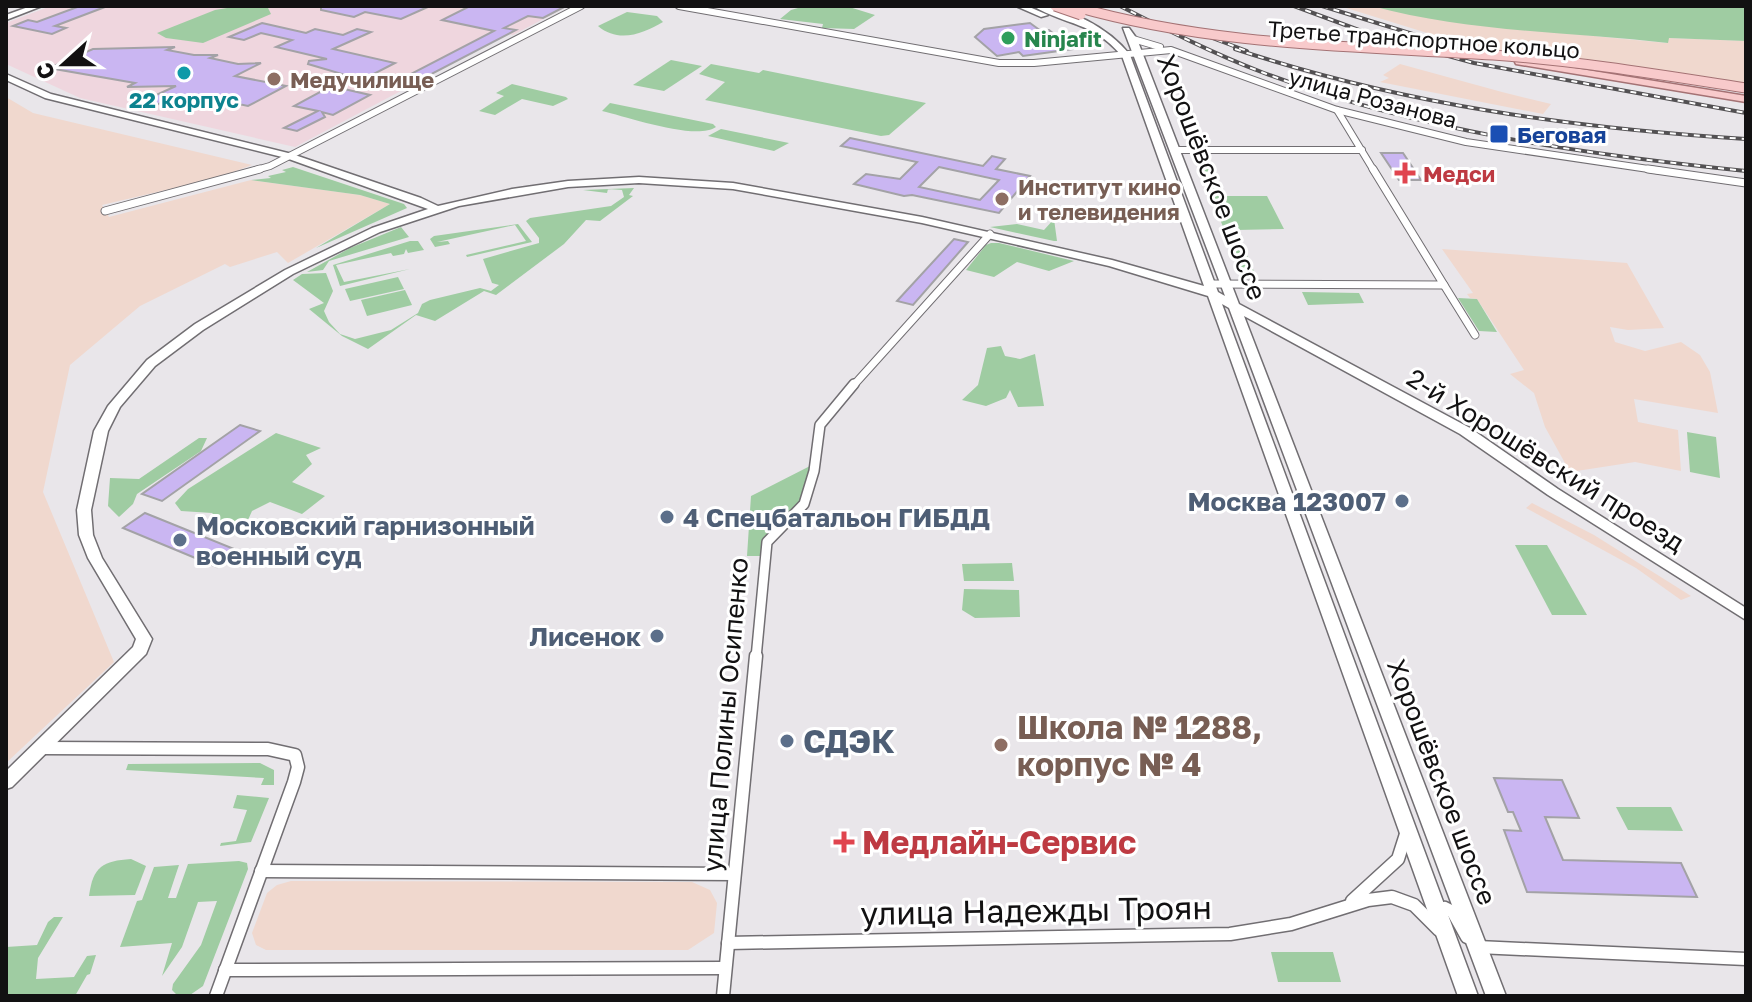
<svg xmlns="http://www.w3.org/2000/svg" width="1752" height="1002" font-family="'Golos Text',sans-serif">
<rect width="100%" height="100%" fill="#e9e6ea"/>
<g fill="#f0d8ce">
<polygon points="1372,6 1458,22 1624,39 1667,43 1668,38 1746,41 1746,84 1479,49 1343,7"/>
<polygon points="1400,64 1502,92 1551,104 1543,114 1380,82 1389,78 1383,75"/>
<polygon points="6,97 33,113 252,165 217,178 102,205 109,217 251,180 360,195 390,204 288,263 277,252 230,267 225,264 140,306 70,365 43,492 114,662 6,763"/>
<polygon points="1442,249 1627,263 1664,328 1628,330 1610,327 1615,342 1645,351 1681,342 1700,355 1710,372 1718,413 1634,399 1638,422 1678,430 1681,471 1635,462 1570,472 1545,427 1534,393 1510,374 1524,370 1477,299 1470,298 1467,294 1473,293"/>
<polygon points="1532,503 1594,535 1691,596 1681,600 1636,568 1526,508"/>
<polygon points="291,881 692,882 710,890 717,903 714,933 688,950 266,950 256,945 252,933 267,893 277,885"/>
</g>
<polygon fill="#efd6de" points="51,6 568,6 513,35 502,33 496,37 501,38 295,147 80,98 6,64 6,23"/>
<g fill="#9fcca2">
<polygon points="239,6 268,8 271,14 203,43 166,38 157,33 215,10"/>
<polygon points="805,6 846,6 875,15 854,29 822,28 823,24 780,19 791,10"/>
<path d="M1372,6h374v35l-77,-3 -1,5c-98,-11 -201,-11 -296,-37z"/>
<path d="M627,12l30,4 6,6c-19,11 -44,22 -65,4z"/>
<polygon points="671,60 702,66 664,91 633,85"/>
<polygon points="711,64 759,73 763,70 926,103 889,135 881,136 705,100 725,82 699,74"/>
<polygon points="512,84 566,97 568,99 553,106 522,99 495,115 479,111 504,96 496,93"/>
<path d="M610,103l103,21 3,3c-20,14 -88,-10 -114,-16z"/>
<polygon points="721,129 789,143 774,151 708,136"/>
<polygon points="1202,153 1220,196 1267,196 1284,229 1236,230 1256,276 1243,275 1193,154"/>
<polygon points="293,167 404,204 407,208 316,248 390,204 360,195 251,180 271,178 268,176 286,172 282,170"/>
<polygon points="634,188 629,195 633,196 600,221 586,220 564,244 496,295 484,291 435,321 416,315 368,349 342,336 309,309 324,303 293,280 302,274 326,273 333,291 324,311 329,322 340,334 355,339 391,330 418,313 422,304 430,300 480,288 491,291 499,285 492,283 483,259 539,243 539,238 526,221 530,218 611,206 624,197 622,190 608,189 607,193 583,190"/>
<polygon points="1054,219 1057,241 1054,241 990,227 1017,224 1044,230"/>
<polygon points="518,224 532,242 467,257 466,255 526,241 515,225 437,242 448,241 450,244 435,247 430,239 434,236"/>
<polygon points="401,227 409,237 329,261 323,270 307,272 350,248"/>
<polygon points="410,241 418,241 424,250 408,253 406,249 404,254 393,256 391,253 336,265 344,282 410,269 340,286 333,265"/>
<polygon points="991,243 999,243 1074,261 1049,271 1017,262 994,277 966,270 986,245"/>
<polygon points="398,277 404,289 350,301 345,289"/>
<polygon points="405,290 412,305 367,316 361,300"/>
<polygon points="1302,292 1359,293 1364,303 1308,305"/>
<polygon points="1458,298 1477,299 1497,332 1479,331"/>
<polygon points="1001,346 1005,356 1020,359 1035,354 1044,406 1018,407 1010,390 1006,398 986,406 962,400 978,385 987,348"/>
<polygon points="1687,432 1716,437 1720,478 1690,472"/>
<path d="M276,433l45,15 -15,7 6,9 -20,18 33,14 -23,18 -32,-12 -18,9 -4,9 16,6c-20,13 -37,3 -52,-13l-31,-2 -6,-8 13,-14z"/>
<polygon points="199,438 207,438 201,451 137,494 133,504 119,517 108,506 110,478 139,479"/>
<polygon points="810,466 798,508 766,535 760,556 747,556 751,496"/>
<polygon points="1515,545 1547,545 1587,615 1552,615"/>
<polygon points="1012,563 1014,581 964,581 962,564"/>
<polygon points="964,589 1019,590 1020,617 975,618 962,610"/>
<polygon points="260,763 274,770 274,785 261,785 264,778 126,770 128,764"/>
<polygon points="237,795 269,798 251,842 220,846 221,843 236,841 247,810 233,808"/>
<polygon points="1616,807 1671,807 1683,831 1628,830"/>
<path d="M131,859l15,7 -11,29 -46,1c4,-30 14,-35 42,-37z"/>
<polygon points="239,861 247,863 248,869 203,986 190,995 178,996 172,990 173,984 201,945 217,901 198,902 182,947 162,976 172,943 120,947 137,901 142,900 154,867 179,865 168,898 176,898 188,864"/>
<polygon points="54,917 63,917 38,958 36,979 74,977 87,956 96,955 90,974 87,975 75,996 8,996 6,947 37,945 48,922"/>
<polygon points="1271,952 1333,952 1341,982 1278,982"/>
</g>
<g fill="#cab6f2" stroke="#a3a2a6" stroke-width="2" fill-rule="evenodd">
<polygon points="80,6 105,7 55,26 66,28 52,34 13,26 28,20 37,22"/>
<polygon points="321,6 430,6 401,19 365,12 354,17 321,10"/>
<polygon points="470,6 566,6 543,18 528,16 504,28 516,30 420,80 405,77 494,31 442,20"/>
<polygon points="262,23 306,33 315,29 343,35 357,29 371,32 333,49 395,63 362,80 308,64 309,61 327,59 276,47 292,40 261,33 244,40 229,37"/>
<polygon points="1030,23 1041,31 1049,30 1073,49 1023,56 1019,52 997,56 975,37 984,29"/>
<polygon points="175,47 167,50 194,55 218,55 210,58 238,64 261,63 235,76 286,86 248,106 196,95 175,96 146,110 132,106 176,86 127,87 135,83 49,68 93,49"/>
<polygon points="331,86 370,95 333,115 322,112 325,117 297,131 284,128 318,111 294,106"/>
<path d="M850,138l133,28 9,-10 13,3 -9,10 34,7 -31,37 -87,-18 -8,1 -50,-12 12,-10 34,5 17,-17 -76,-16zM939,167l60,13 -19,20 -61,-13z"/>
<polygon points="1381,153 1403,153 1421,180 1399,180"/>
<polygon points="954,239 968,242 913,305 897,301"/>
<polygon points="240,425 260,431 162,501 142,494"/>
<polygon points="145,513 239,551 217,567 123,528"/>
<polygon points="1494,778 1562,780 1579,818 1545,817 1563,860 1681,863 1697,897 1527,892 1504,830 1521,831 1513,812 1508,812"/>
</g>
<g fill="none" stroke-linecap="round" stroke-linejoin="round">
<defs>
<g id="street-far3">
<polyline points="679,6 999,63 1034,63 1171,50 1337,110 1466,142 1662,171"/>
<polyline points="1133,39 1160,47"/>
<polyline points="1337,110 1374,171"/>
<polyline points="1175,150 1362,150"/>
<polyline points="253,171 270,166 581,6"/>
</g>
<g id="street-far2">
<polyline points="1648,169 1746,183"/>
<polyline points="105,211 260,169"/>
<polyline points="1209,284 1444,285 1373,169"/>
<polyline points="1444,285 1475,335"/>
<polyline points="853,386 990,234"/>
</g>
<polyline id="street-far1" points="756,658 767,542 804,504 814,471 820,425 854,384"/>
<g id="street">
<polyline points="42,748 268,749 295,755 298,767 294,782 216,996"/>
<polyline points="261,871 734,874"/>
<polyline points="1352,901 1398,859 1406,834"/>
<polyline points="1439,915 1445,908 1453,912 1467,937"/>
<polyline points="728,943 1230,934 1291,924 1368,900 1392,897 1414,905 1439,930"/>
<polyline points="1478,947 1746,959"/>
<polyline points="225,970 725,968"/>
<polyline points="723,996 756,656"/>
</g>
<g id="secondary">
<polygon points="31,6 42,6 6,20 6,15"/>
<polygon points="1016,6 1027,6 1048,15 1041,17"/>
<path d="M1033,6c35,0 76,22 97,49l88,237 7,4 -102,-268h6l8,11 102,265 231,124 88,61 188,119v12l-198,-125 -88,-61 -216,-118 262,680h-20l-257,-688 -7,-4 256,692h-20l-250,-700 -99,-30 -187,-43 -189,-34 -94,-6 -71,4 -109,19 -79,26 -87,42 -90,56 -48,36 -35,41 -12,24 -17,79 2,25 9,23 50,81 -6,15 -134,133 -6,2v-18l127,-124 3,-8 -48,-81 -9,-23 -2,-25 17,-79 14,-25 39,-46 48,-36 90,-54 87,-42 56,-19 -142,-51 -241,-60 -39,-18v-6l45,20 241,60 129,44 17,8 74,-17 56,-8 71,-4 94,6 189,34 190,43 92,26 -82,-230c-30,-35 -55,-30 -89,-50z"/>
</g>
<polygon id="primary" points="1519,59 1746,96 1746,102 1516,64 1515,62"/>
</defs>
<use href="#street-far3" stroke="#716e72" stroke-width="8"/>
<use href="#street-far2" stroke="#716e72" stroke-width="9"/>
<use href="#street-far1" stroke="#716e72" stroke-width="12"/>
<use href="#street" stroke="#716e72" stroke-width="15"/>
<use href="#secondary" stroke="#716e72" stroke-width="3"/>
<use href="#primary" stroke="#a47274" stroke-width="3"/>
<use href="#street-far3" stroke="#fff" stroke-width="6"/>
<use href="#street-far2" stroke="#fff" stroke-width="7"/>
<use href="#street-far1" stroke="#fff" stroke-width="9"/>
<use href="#street" stroke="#fff" stroke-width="12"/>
<use href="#secondary" fill="#fff" fill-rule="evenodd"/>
<use href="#primary" fill="#f8cacb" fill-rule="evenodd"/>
<defs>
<g id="rail">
<path d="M1120,6c47,24 94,48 144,67 154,58 319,81 482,98"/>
<polyline points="1294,6 1375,36 1474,63 1746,113"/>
<polyline points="1322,6 1432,40"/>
<polyline points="1183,27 1247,51"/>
<path d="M1235,49c167,55 336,79 511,90"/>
</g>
</defs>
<use href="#rail" stroke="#535153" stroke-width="4"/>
<use href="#rail" stroke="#fff" stroke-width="2" stroke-dasharray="6" stroke-linecap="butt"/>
<defs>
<g id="primary-bridge">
<polyline points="1055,6 1081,15"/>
<path d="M1073,6c138,40 278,40 420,49 85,6 169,20 253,33"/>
</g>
</defs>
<use href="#primary-bridge" stroke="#a47274" stroke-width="11" stroke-linecap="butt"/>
<use href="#primary-bridge" stroke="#f8cacb" stroke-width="9"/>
</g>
<circle fill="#2e9e5b" stroke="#fff" stroke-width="3" cx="1008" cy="38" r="8"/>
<circle fill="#0f9aa8" stroke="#fff" stroke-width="3" cx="184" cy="73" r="8"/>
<g fill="#8d6e63" stroke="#fff" stroke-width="3">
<circle cx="274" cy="79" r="8"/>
<circle cx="1002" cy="199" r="8"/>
<circle cx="1001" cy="745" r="8"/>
</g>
<rect fill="#1a4fb4" stroke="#fff" stroke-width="3" x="1489" y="124" width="20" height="20" rx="4"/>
<g fill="#e0444e" stroke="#fff" stroke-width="3">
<path d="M1401 161h8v8h8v8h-8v8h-8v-8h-8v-8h8z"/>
<path d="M840 830h8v8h8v8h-8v8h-8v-8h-8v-8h8z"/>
</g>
<g fill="#5c6f8a" stroke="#fff" stroke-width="3">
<circle cx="1402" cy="501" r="8"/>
<circle cx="667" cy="517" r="8"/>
<circle cx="180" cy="540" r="8"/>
<circle cx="657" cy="636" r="8"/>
<circle cx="787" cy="741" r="8"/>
</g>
<g text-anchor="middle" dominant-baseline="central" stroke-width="6" stroke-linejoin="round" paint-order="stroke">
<g font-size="22" font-weight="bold" fill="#27864d" stroke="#fff" text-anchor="start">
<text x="1024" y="38">Ninjafit</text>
</g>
<g font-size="22" fill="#121112" stroke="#fff">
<text transform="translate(1424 39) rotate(4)">Третье транспортное кольцо</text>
<text transform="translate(1373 98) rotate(15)">улица Розанова</text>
</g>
<g font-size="22" font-weight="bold" fill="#785e54" stroke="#fff" text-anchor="start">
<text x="290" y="79">Медучилище</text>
<text x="1018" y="186">Институт кино<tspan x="1018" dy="25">и телевидения</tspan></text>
</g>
<g font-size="22" font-weight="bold" fill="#0d838f" stroke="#fff">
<text x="184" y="99">22 корпус</text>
</g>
<g font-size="22" font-weight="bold" fill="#164399" stroke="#fff" text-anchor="start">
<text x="1517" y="134">Беговая</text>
</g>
<g font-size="22" font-weight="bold" fill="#be3a42" stroke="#fff" text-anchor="start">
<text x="1423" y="173">Медси</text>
</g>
<g font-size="26" fill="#121112" stroke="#fff">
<text transform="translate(1212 177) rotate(69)">Хорошёвское шоссе</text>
<text transform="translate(1546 460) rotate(32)">2-й Хорошёвский проезд</text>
<text transform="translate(725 715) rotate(-85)">улица Полины Осипенко</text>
<text transform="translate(1442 782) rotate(69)">Хорошёвское шоссе</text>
</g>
<g font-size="26" font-weight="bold" fill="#4e5e75" stroke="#fff" text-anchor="end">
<text x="1386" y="501">Москва 123007</text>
<text x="683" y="517" text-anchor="start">4 Спецбатальон ГИБДД</text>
<text x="196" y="525" text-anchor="start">Московский гарнизонный<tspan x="196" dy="30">военный суд</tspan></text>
<text x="641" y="636">Лисенок</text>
</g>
<g font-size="32" font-weight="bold" fill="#785e54" stroke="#fff" text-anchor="start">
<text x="1017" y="727">Школа № 1288,<tspan x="1017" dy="37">корпус № 4</tspan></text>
</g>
<g font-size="32" font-weight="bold" fill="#4e5e75" stroke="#fff" text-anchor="start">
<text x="803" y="741">СДЭК</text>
</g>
<g font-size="32" font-weight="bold" fill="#be3a42" stroke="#fff" text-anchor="start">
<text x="862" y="842">Медлайн-Сервис</text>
</g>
<g font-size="32" fill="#121112" stroke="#fff">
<text transform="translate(1036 910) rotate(-1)">улица Надежды Троян</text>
</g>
</g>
<rect width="1752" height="1002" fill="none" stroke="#121112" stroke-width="16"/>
<g transform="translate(64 64) rotate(249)" stroke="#ffffff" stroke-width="6" paint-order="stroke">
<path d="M0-6L14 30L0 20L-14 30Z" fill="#121112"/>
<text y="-12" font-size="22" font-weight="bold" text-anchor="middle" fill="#121112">С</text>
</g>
</svg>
